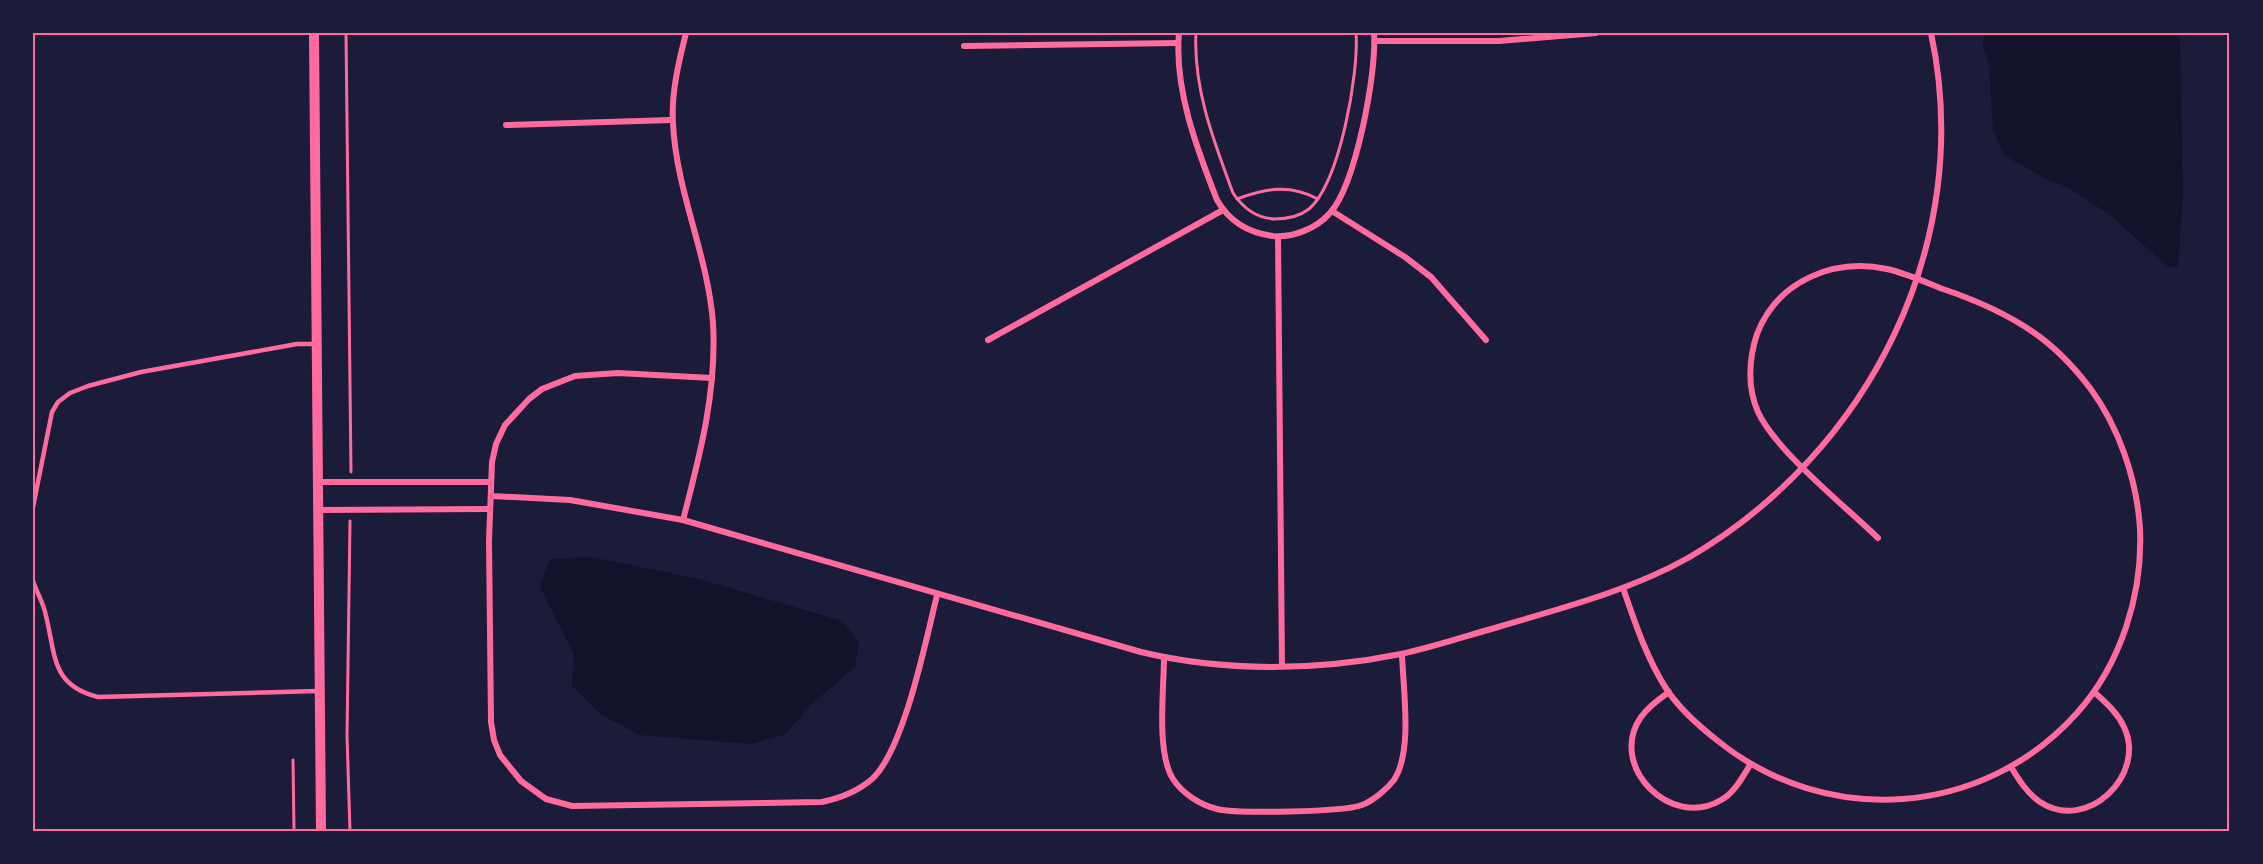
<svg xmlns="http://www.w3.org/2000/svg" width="2263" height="864" font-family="'PT Sans Narrow',sans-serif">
<rect width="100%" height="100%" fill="#1b1b3a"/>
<g fill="#12122b">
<polygon points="1985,33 2180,33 2183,194 2178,267 2167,266 2109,214 2065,186 2049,180 2005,156 1993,131 1989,65 1982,42"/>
<polygon points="591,557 699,579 842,621 859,642 855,667 814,702 784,735 751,744 640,735 602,715 572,686 574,654 540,587 550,559"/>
</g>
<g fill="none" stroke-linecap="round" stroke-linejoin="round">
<g stroke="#ff6b9d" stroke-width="3">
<polyline points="346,33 351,472"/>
<path d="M1196,33c-3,55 18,109 37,160 10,15 23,25 41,26 12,0 26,-3 35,-10 31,-27 50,-136 47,-176"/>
<path d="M1237,199c28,-11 53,-15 81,0"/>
<polyline points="293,760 294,831"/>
<polyline points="350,831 347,736 350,521"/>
</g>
<g stroke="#ff6b9d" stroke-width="4.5">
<polyline points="33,507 52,412 58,402 70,393 88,386 141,372 297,344 317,344"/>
<path d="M33,581c4,12 11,23 13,35 10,40 5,69 52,81l220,-6"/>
</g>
<g stroke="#ff6b9d" stroke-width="6">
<path d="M1179,33c-5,56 18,116 38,167 12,21 32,33 56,36 20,2 44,-8 57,-23 26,-29 47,-141 44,-180"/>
<polyline points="1375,41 1499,41 1596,33"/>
<polyline points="964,46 1178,43"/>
<polyline points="506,125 672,120"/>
<polyline points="1332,211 1405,257 1431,277 1486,340"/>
<polyline points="1278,237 1282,666"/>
<polyline points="988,340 1223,210"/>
<path d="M712,378l-94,-5 -43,3 -33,13 -13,10 -24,26 -9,19 -4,18 -3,79 2,181 3,18 6,15 21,26 25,18 26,7 250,-4c19,-4 35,-10 50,-23 32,-29 54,-139 65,-184"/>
<polyline points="318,482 491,482"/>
<path d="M491,496l79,4 113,20 458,132c83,20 176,19 260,2 33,-7 65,-18 97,-27 64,-19 131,-36 190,-69 181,-105 288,-316 243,-525"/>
<polyline points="318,510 490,509"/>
<path d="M683,520c17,-65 34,-129 30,-197 -5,-68 -37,-132 -40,-200 -2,-30 6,-62 13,-90"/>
<path d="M1623,588c12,35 24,71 44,102 13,19 33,37 51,51 108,87 265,77 359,-28 44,-49 66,-119 63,-184 -3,-49 -21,-102 -50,-141 -16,-21 -35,-41 -57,-56 -29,-20 -60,-33 -93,-44 -17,-7 -35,-15 -53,-19 -53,-11 -109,11 -130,65 -8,24 -10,54 1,78 18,39 87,94 120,126"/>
<path d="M1164,657c0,33 -8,95 9,122 9,14 27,26 44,30 20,5 126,3 145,-4 11,-4 25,-16 32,-25 19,-29 9,-91 8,-126"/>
<path d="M1669,692c-10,7 -21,15 -28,25 -34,49 30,113 80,83 13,-7 21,-22 29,-35"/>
<path d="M2011,767c8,13 16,26 29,35 47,31 107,-27 84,-75 -7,-15 -19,-25 -30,-35"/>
</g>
<polyline stroke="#ff6b9d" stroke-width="10" points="314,33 321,831"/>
</g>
<rect width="2263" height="864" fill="none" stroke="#1b1b3a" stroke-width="69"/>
<rect x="34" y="34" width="2194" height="796" fill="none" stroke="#ff6b9d" stroke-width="2"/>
</svg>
